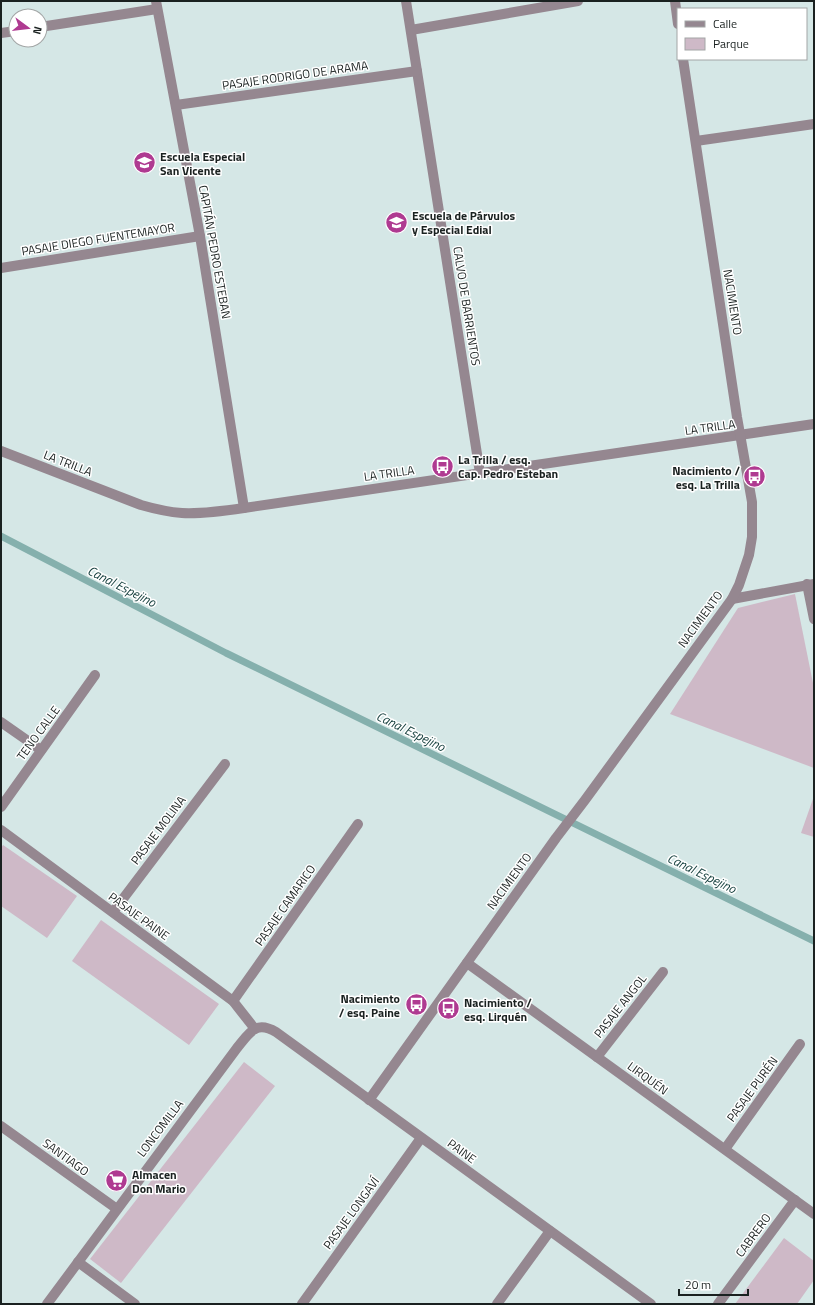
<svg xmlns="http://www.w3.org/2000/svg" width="815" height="1305" font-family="'Titillium Web',sans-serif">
<rect width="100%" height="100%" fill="#d5e7e6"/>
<g fill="#ceb9c7">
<polygon points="795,594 814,688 814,768 670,714 738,608"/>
<polygon points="814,796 814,837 801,833"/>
<polygon points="3,845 77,896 47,938 1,906 1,848"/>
<polygon points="101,920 219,1004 189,1045 72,961"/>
<polygon points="244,1062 275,1086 121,1283 90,1259"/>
<polygon points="784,1238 814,1261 814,1280 797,1304 735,1304"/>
</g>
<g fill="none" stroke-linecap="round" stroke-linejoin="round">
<polyline stroke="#85b0ad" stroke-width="7" points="1,536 226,653 814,941"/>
<g stroke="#958790" stroke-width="10">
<polyline points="156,1 200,236 244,508"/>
<polyline points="406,1 480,473"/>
<polyline points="675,1 678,24"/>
<polyline points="40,27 157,9"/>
<polyline points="411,30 578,1"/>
<polyline points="1,33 16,31"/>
<polyline points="176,105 417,71"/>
<polyline points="696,141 814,124"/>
<polyline points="1,268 200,236"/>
<path d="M1,451l140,54c14,4 27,7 41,8 20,1 42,-2 62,-5l570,-84"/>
<polyline points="807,584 814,619"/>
<polyline points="732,599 814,584"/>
<polyline points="1,722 41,750"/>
<polyline points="1,807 95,675"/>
<polyline points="1,830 233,1001 255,1029"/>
<polyline points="113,912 225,764"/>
<polyline points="467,963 814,1214"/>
<polyline points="233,1001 358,824"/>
<polyline points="597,1057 663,972"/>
<polyline points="369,1100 556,838 585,800 732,599 739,585 749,555 752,537 752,502 737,417 683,59"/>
<polyline points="1,1126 117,1209"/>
<polyline points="725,1149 800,1044"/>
<polyline points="78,1262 135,1304"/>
<path d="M47,1304l190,-256c13,-16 19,-28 39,-16l375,272"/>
<polyline points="302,1304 421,1138"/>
<polyline points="497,1304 550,1231"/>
<polyline points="718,1304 795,1200"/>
</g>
</g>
<defs>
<symbol id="school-disc" viewBox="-11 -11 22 22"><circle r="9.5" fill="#af3a91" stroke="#fff"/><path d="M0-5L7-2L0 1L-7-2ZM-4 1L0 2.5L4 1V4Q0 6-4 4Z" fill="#fff"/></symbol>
<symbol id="bus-disc" viewBox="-11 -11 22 22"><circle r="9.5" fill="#af3a91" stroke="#fff"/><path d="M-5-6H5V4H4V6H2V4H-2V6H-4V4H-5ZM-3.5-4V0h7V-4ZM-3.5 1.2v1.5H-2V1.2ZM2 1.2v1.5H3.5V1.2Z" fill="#fff"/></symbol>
<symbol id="supermarket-disc" viewBox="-11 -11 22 22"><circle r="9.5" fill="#af3a91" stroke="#fff"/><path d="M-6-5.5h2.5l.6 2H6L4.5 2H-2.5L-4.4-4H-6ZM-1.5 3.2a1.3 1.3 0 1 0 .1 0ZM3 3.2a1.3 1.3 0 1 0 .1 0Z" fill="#fff"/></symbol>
</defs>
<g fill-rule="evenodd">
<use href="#school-disc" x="132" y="150" width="25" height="25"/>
<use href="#school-disc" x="384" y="210" width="25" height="25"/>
<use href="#bus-disc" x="430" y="454" width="25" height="25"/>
<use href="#bus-disc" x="742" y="464" width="25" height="25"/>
<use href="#bus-disc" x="404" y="992" width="25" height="25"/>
<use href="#bus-disc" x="436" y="996" width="25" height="25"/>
<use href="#supermarket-disc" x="104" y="1168" width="25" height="25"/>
</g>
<g text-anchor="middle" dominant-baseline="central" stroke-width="3" stroke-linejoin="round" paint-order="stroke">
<g font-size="12" fill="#1a2120" stroke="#fff">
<text transform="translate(295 75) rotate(-8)">PASAJE RODRIGO DE ARAMA</text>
<text transform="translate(98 239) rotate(-9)">PASAJE DIEGO FUENTEMAYOR</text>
<text transform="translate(215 252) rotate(80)">CAPITÁN PEDRO ESTEBAN</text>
<text transform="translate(733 302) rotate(81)">NACIMIENTO</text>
<text transform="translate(467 306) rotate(81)">CALVO DE BARRIENTOS</text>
<text transform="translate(710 427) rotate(-8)">LA TRILLA</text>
<text transform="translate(68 463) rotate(21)">LA TRILLA</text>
<text transform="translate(389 473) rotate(-8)">LA TRILLA</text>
<text transform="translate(700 619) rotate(-54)">NACIMIENTO</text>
<text transform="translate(38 733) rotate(-54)">TENO CALLE</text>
<text transform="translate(158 830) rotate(-53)">PASAJE MOLINA</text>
<text transform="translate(509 881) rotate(-54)">NACIMIENTO</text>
<text transform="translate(285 905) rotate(-55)">PASAJE CAMARICO</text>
<text transform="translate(139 916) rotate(36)">PASAJE PAINE</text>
<text transform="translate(620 1006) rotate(-52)">PASAJE ANGOL</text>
<text transform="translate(648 1078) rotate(36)">LIRQUÉN</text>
<text transform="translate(752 1089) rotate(-54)">PASAJE PURÉN</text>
<text transform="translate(160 1128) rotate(-53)">LONCOMILLA</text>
<text transform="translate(462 1151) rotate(36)">PAINE</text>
<text transform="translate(66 1157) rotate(36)">SANTIAGO</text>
<text transform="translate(351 1213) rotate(-54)">PASAJE LONGAVÍ</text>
<text transform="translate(753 1235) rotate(-54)">CABRERO</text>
</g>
<g font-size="12" font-weight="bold" fill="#1a2120" stroke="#fff" text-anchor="start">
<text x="160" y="156">Escuela Especial<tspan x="160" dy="14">San Vicente</tspan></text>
<text x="412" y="215">Escuela de Párvulos<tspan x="412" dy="14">y Especial Edial</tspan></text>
<text x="458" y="459">La Trilla / esq.<tspan x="458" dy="14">Cap. Pedro Esteban</tspan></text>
<text x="740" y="470" text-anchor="end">Nacimiento /<tspan x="740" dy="14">esq. La Trilla</tspan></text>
<text x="400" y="998" text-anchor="end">Nacimiento<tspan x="400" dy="14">/ esq. Paine</tspan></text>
<text x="464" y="1002">Nacimiento /<tspan x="464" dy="14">esq. Lirquén</tspan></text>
<text x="132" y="1174">Almacen<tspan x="132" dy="14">Don Mario</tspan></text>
</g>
<g font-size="13" font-style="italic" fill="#17413f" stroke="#fff">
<text transform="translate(122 586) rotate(27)">Canal Espejino</text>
<text transform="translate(411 731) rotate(26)">Canal Espejino</text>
<text transform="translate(702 873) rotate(26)">Canal Espejino</text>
</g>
</g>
<rect width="815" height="1305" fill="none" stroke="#1a2120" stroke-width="4"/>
<rect x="677" y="8" width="130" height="52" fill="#ffffff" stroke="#a3a6a6"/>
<rect x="685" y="21" width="20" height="6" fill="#958790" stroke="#a3a6a6"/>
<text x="713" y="28" font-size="12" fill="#1a2120">Calle</text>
<rect x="685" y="38" width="20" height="12" fill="#ceb9c7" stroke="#a3a6a6"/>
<text x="713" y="48" font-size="12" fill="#1a2120">Parque</text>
<g transform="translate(28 28) rotate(105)"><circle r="19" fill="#ffffff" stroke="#a3a6a6"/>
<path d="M0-3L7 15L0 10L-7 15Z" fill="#af3a91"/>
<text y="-6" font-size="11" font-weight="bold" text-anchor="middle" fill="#1a2120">N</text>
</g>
<path d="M679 1289v6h69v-6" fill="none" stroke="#1a2120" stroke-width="2"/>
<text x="685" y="1289" font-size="12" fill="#1a2120" stroke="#ffffff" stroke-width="3" paint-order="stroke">20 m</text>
</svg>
